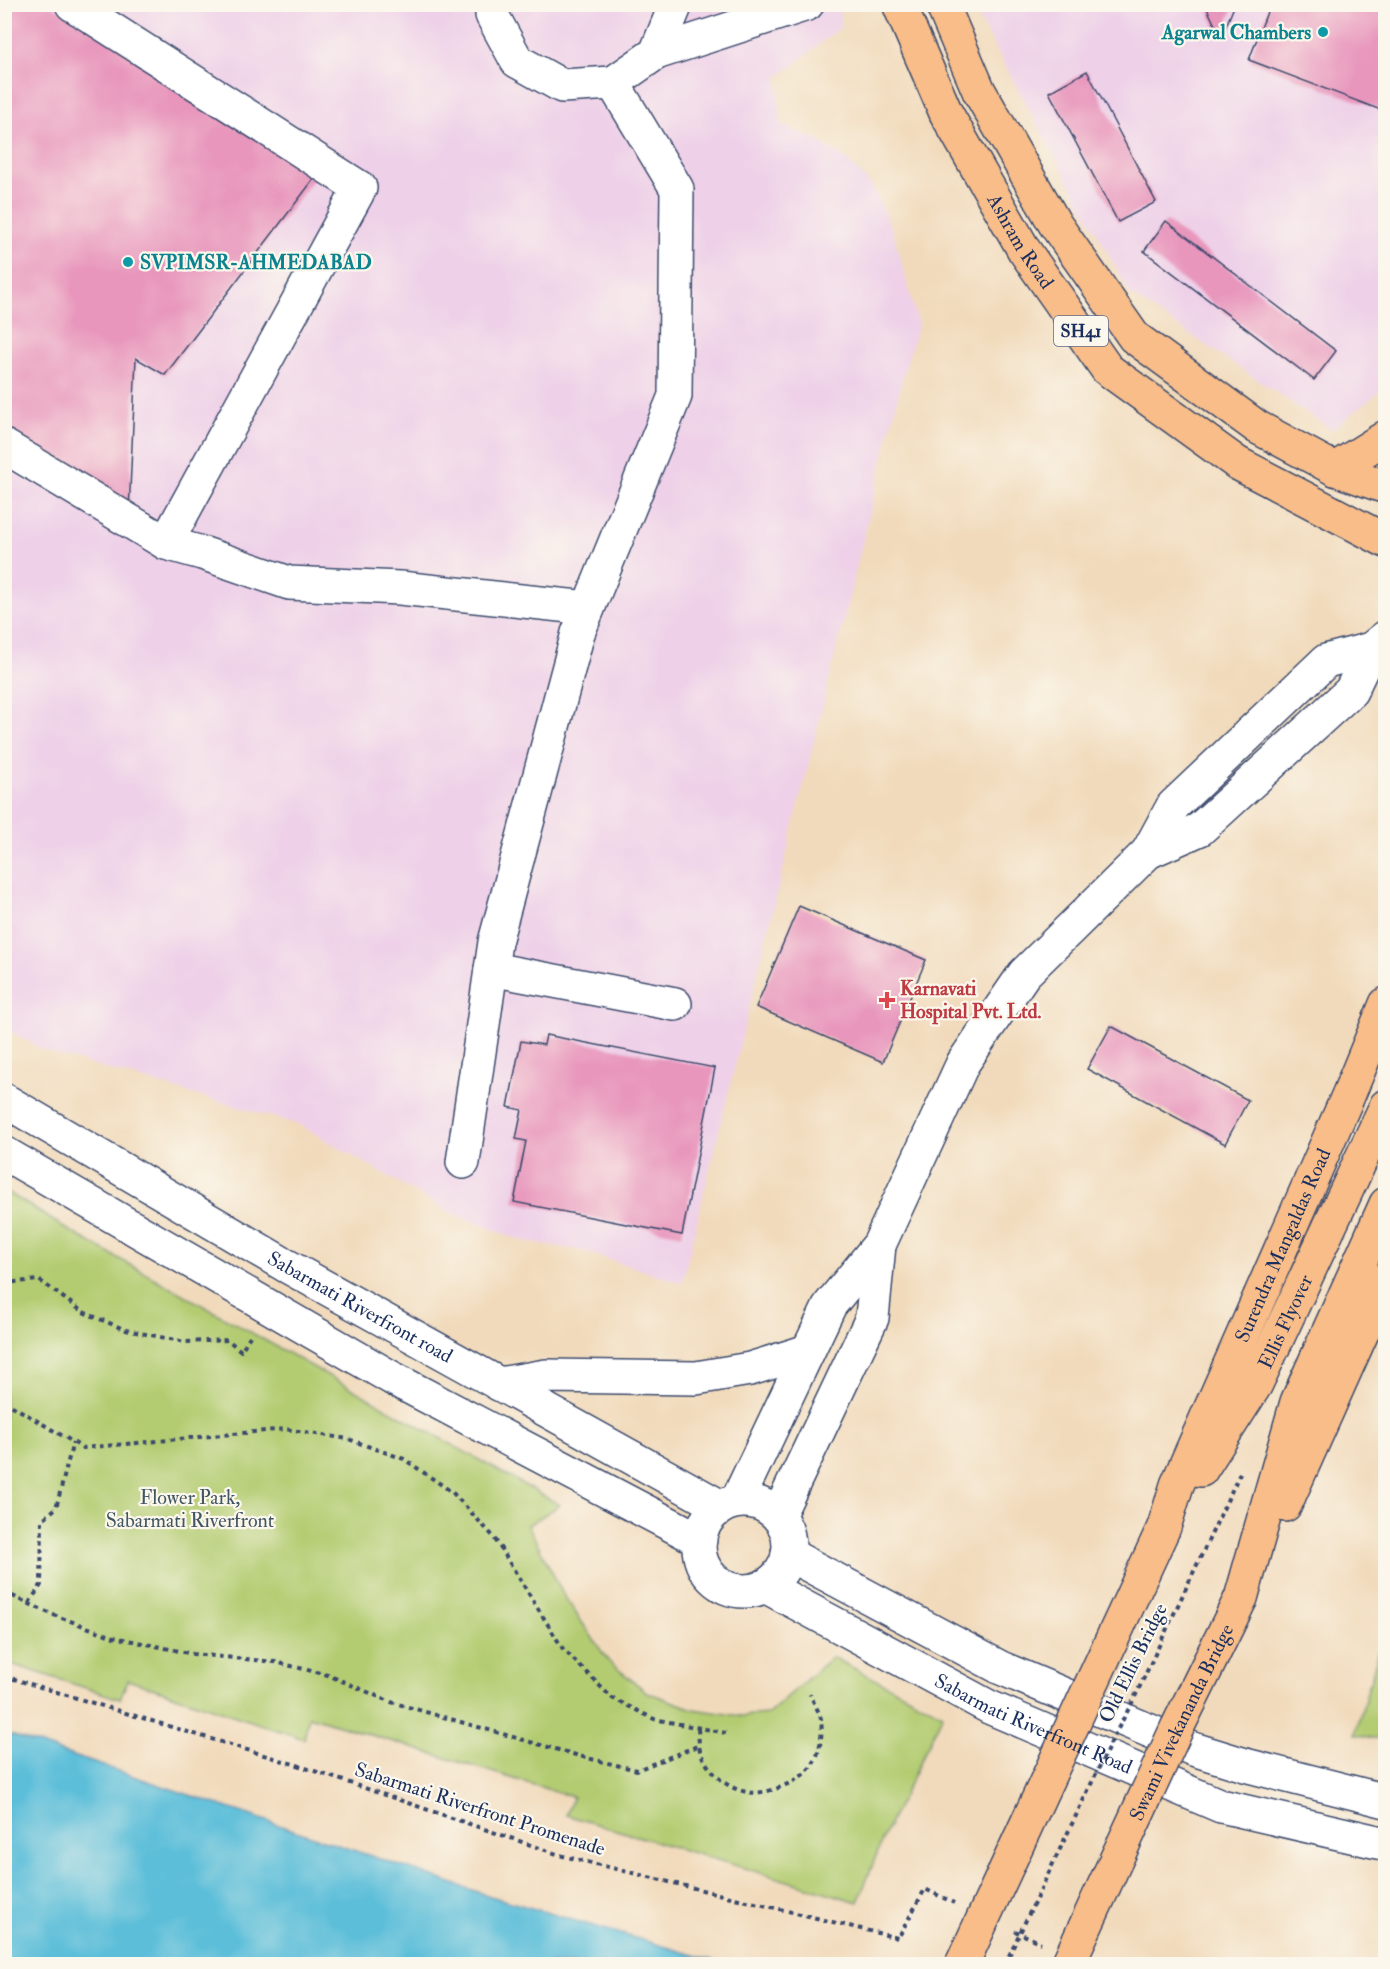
<svg xmlns="http://www.w3.org/2000/svg" width="1390" height="1969" font-family="'IM FELL Double Pica',serif">
<rect width="100%" height="100%" fill="#fbf7ec"/>
<filter id="ink" filterUnits="userSpaceOnUse"><feTurbulence type="fractalNoise" baseFrequency=".0167" numOctaves="2"/><feDisplacementMap in="SourceGraphic" scale="12" xChannelSelector="R" yChannelSelector="G"/><feConvolveMatrix kernelMatrix="1 2 1 2 8 2 1 2 1" color-interpolation-filters="sRGB"/></filter>
<filter id="wash" filterUnits="userSpaceOnUse"><feTurbulence type="fractalNoise" baseFrequency=".008" numOctaves="4" result="noise"/><feDisplacementMap in="SourceGraphic" scale="24" xChannelSelector="R" yChannelSelector="G"/><feGaussianBlur stdDeviation="1.35" result="paint"/><feColorMatrix in="noise" values="0 0 0 0 0 0 0 0 0 0 0 0 0 0 0 0 0 1.4 0 .05"/><feComposite in="paint" operator="in"/></filter>
<g filter="url(#wash)">
<rect width="100%" height="100%" fill="#f1dabb"/>
<g fill="#eed0e8">
<polygon points="5,5 839,5 841,27 777,78 781,124 815,139 847,160 872,186 893,232 918,324 904,372 682,1283 583,1251 520,1240 451,1213 300,1125 47,1052 5,1028"/>
<polygon points="975,5 1385,5 1385,387 1332,430 1131,295 980,20"/>
</g>
<g fill="#b3cc71" stroke="#677e68" stroke-width="1.5">
<polygon points="4,1190 73,1233 560,1505 528,1525 564,1596 609,1662 647,1692 693,1709 741,1716 768,1714 832,1657 943,1714 885,1833 858,1902 566,1815 573,1797 309,1716 304,1739 128,1680 120,1699 5,1662"/>
<polygon points="1385,1630 1385,1741 1355,1734"/>
</g>
<polygon fill="#5bbed9" stroke="#3b769c" stroke-width="1.5" points="5,1733 490,1896 725,1964 5,1964"/>
<g id="blocks">
<g fill="#e896bc">
<polygon points="4,4 50,4 323,167 165,375 136,358 129,512 4,434"/>
<polygon points="1205,4 1235,4 1221,38"/>
<polygon points="1270,4 1386,4 1386,112 1249,60"/>
<polygon points="1087,71 1156,202 1118,222 1049,92"/>
<polygon points="1166,221 1336,351 1314,380 1144,251"/>
<polygon points="799,906 926,960 883,1062 756,1007"/>
<polygon points="1111,1026 1248,1100 1225,1144 1087,1069"/>
<polygon points="546,1035 715,1068 682,1235 514,1202 526,1141 516,1139 522,1110 508,1107 521,1041 544,1045"/>
</g>
</g>
</g>
<g filter="url(#ink)">
<use href="#blocks" fill-opacity="0" stroke="#3b496c" stroke-width="1.5"/>
<g fill="none" stroke-linecap="round" stroke-linejoin="round">
<defs>
<g id="minor">
<polyline points="493,4 492,15 517,61 562,86 613,83 656,53 676,4"/>
<polyline points="656,53 807,4"/>
<polyline points="4,446 166,543 360,188 72,4"/>
<polyline points="166,543 202,553 289,583 400,588 588,608"/>
<polyline points="1148,852 1200,829 1351,691 1371,649"/>
<polyline points="491,969 675,1004"/>
<path id="s1" d="M4,1100l281,165 436,242"/>
<polyline points="4,1153 392,1378 700,1540"/>
<polyline points="463,1162 495,942 578,633 675,396 677,189 613,83"/>
<polyline points="499,1384 546,1376 696,1378 750,1369 808,1351"/>
<polyline points="737,1501 830,1305 879,1245 963,1063 1024,974 1148,852 1173,806 1326,661 1371,649 1386,637"/>
<circle cx="744" cy="1546" r="45"/>
<polyline points="778,1516 872,1318 879,1245"/>
<polyline points="788,1554 1001,1668 1193,1749 1245,1765 1386,1801"/>
<path id="s2" d="M765,1586l224,121 232,99 165,38"/>
</g>
<g id="major">
<path id="s3" d="M899,4l47,109 78,137 83,119 130,94 149,78"/>
<polyline points="942,4 979,91 1055,224 1134,337 1257,427 1335,469 1386,487"/>
<polyline points="1335,469 1386,437"/>
<path id="s4" d="M1201,1470l55,-86 130,-278"/>
<polyline points="1285,1505 1386,1279"/>
<path id="s5" d="M1164,1527l13,-42 171,-389 38,-92"/>
<polyline points="1241,1598 1297,1402 1386,1204"/>
</g>
</defs>
<use href="#minor" stroke="#3b496c" stroke-width="36"/>
<use href="#major" stroke="#3b496c" stroke-width="36"/>
<g stroke="#3b496c" stroke-width="4" stroke-dasharray="4.5 4.5" stroke-linecap="butt">
<polyline points="4,1283 39,1280 83,1312 126,1330 185,1342 228,1340 241,1351 250,1336"/>
<polyline points="4,1401 83,1448 286,1429 348,1439 404,1459 452,1492 493,1536 563,1649 612,1698 654,1719 726,1733"/>
<polyline points="4,1592 51,1614 114,1637 193,1654 275,1662 328,1675 391,1702 583,1757 637,1770 700,1745"/>
<polyline points="29,1603 41,1585 42,1520 56,1508 73,1442"/>
<polyline points="4,1676 300,1766 563,1856 898,1938 925,1889 954,1903"/>
<path d="M698,1729c1,8 0,20 4,27 9,18 26,33 45,36 20,4 55,-11 66,-28 7,-11 10,-31 8,-45 -2,-8 -8,-17 -11,-25"/>
<polyline points="1015,1931 1041,1943"/>
</g>
<use href="#minor" stroke="#fff" stroke-width="33"/>
<use href="#major" stroke="#f8bd89" stroke-width="33"/>
<defs>
<g id="major-bridge">
<polyline points="962,1964 1164,1527"/>
<path id="s6" d="M1068,1964l109,-236 64,-130"/>
</g>
</defs>
<use href="#major-bridge" stroke="#3b496c" stroke-width="36" stroke-linecap="butt"/>
<polyline stroke="#3b496c" stroke-width="4" stroke-dasharray="4.5 4.5" stroke-linecap="butt" points="1005,1964 1115,1734 1133,1701 1241,1471"/>
<use href="#major-bridge" stroke="#f8bd89" stroke-width="33"/>
</g>
</g>
<g fill="#0f9aa8" stroke="#fbf7ec" stroke-width="2">
<circle cx="1323" cy="32" r="6"/>
<circle cx="128" cy="262" r="6"/>
</g>
<path fill="#e0444e" stroke="#fbf7ec" stroke-width="2" d="M884 991h6v6h6v6h-6v6h-6v-6h-6v-6h6z"/>
<g text-anchor="middle" dominant-baseline="central" stroke-width="4.5" stroke-linejoin="round" paint-order="stroke">
<rect fill="#fbf7ec" stroke="#5e6b89" stroke-width="1.5" x="1054" y="316" width="54" height="30" rx="4.5"/>
<g font-size="18" font-weight="bold" fill="#1b2f5e">
<text x="1081" y="331">SH41</text>
</g>
<g font-size="20" font-weight="bold" fill="#0d838f" stroke="#fbf7ec" text-anchor="end">
<text x="1311" y="32">Agarwal Chambers</text>
<text x="140" y="262" text-anchor="start">SVPIMSR-AHMEDABAD</text>
</g>
<g font-size="20" fill="#1b2f5e" stroke="#fbf7ec">
<text stroke="none"><textPath href="#s3" startOffset="267">Ashram Road</textPath></text>
<text stroke="none"><textPath href="#s5" startOffset="306">Surendra Mangaldas Road</textPath></text>
<text stroke="none"><textPath href="#s1" startOffset="412">Sabarmati Riverfront road</textPath></text>
<text stroke="none"><textPath href="#s4" startOffset="171">Ellis Flyover</textPath></text>
<text transform="translate(1133 1663) rotate(-64)">Old Ellis Bridge</text>
<text stroke="none"><textPath href="#s6" startOffset="267">Swami Vivekananda Bridge</textPath></text>
<text stroke="none"><textPath href="#s2" startOffset="302">Sabarmati Riverfront Road</textPath></text>
<text transform="translate(480 1809) rotate(18)">Sabarmati Riverfront Promenade</text>
</g>
<g font-size="20" font-weight="bold" fill="#be3a42" stroke="#fbf7ec" text-anchor="start">
<text x="900" y="988">Karnavati<tspan x="900" dy="23">Hospital Pvt. Ltd.</tspan></text>
</g>
<g font-size="20" fill="#415663" stroke="#fbf7ec">
<text x="190" y="1497">Flower Park,<tspan x="190" dy="23">Sabarmati Riverfront</tspan></text>
</g>
</g>
<rect width="1390" height="1969" fill="none" stroke="#fbf7ec" stroke-width="24"/>
</svg>
